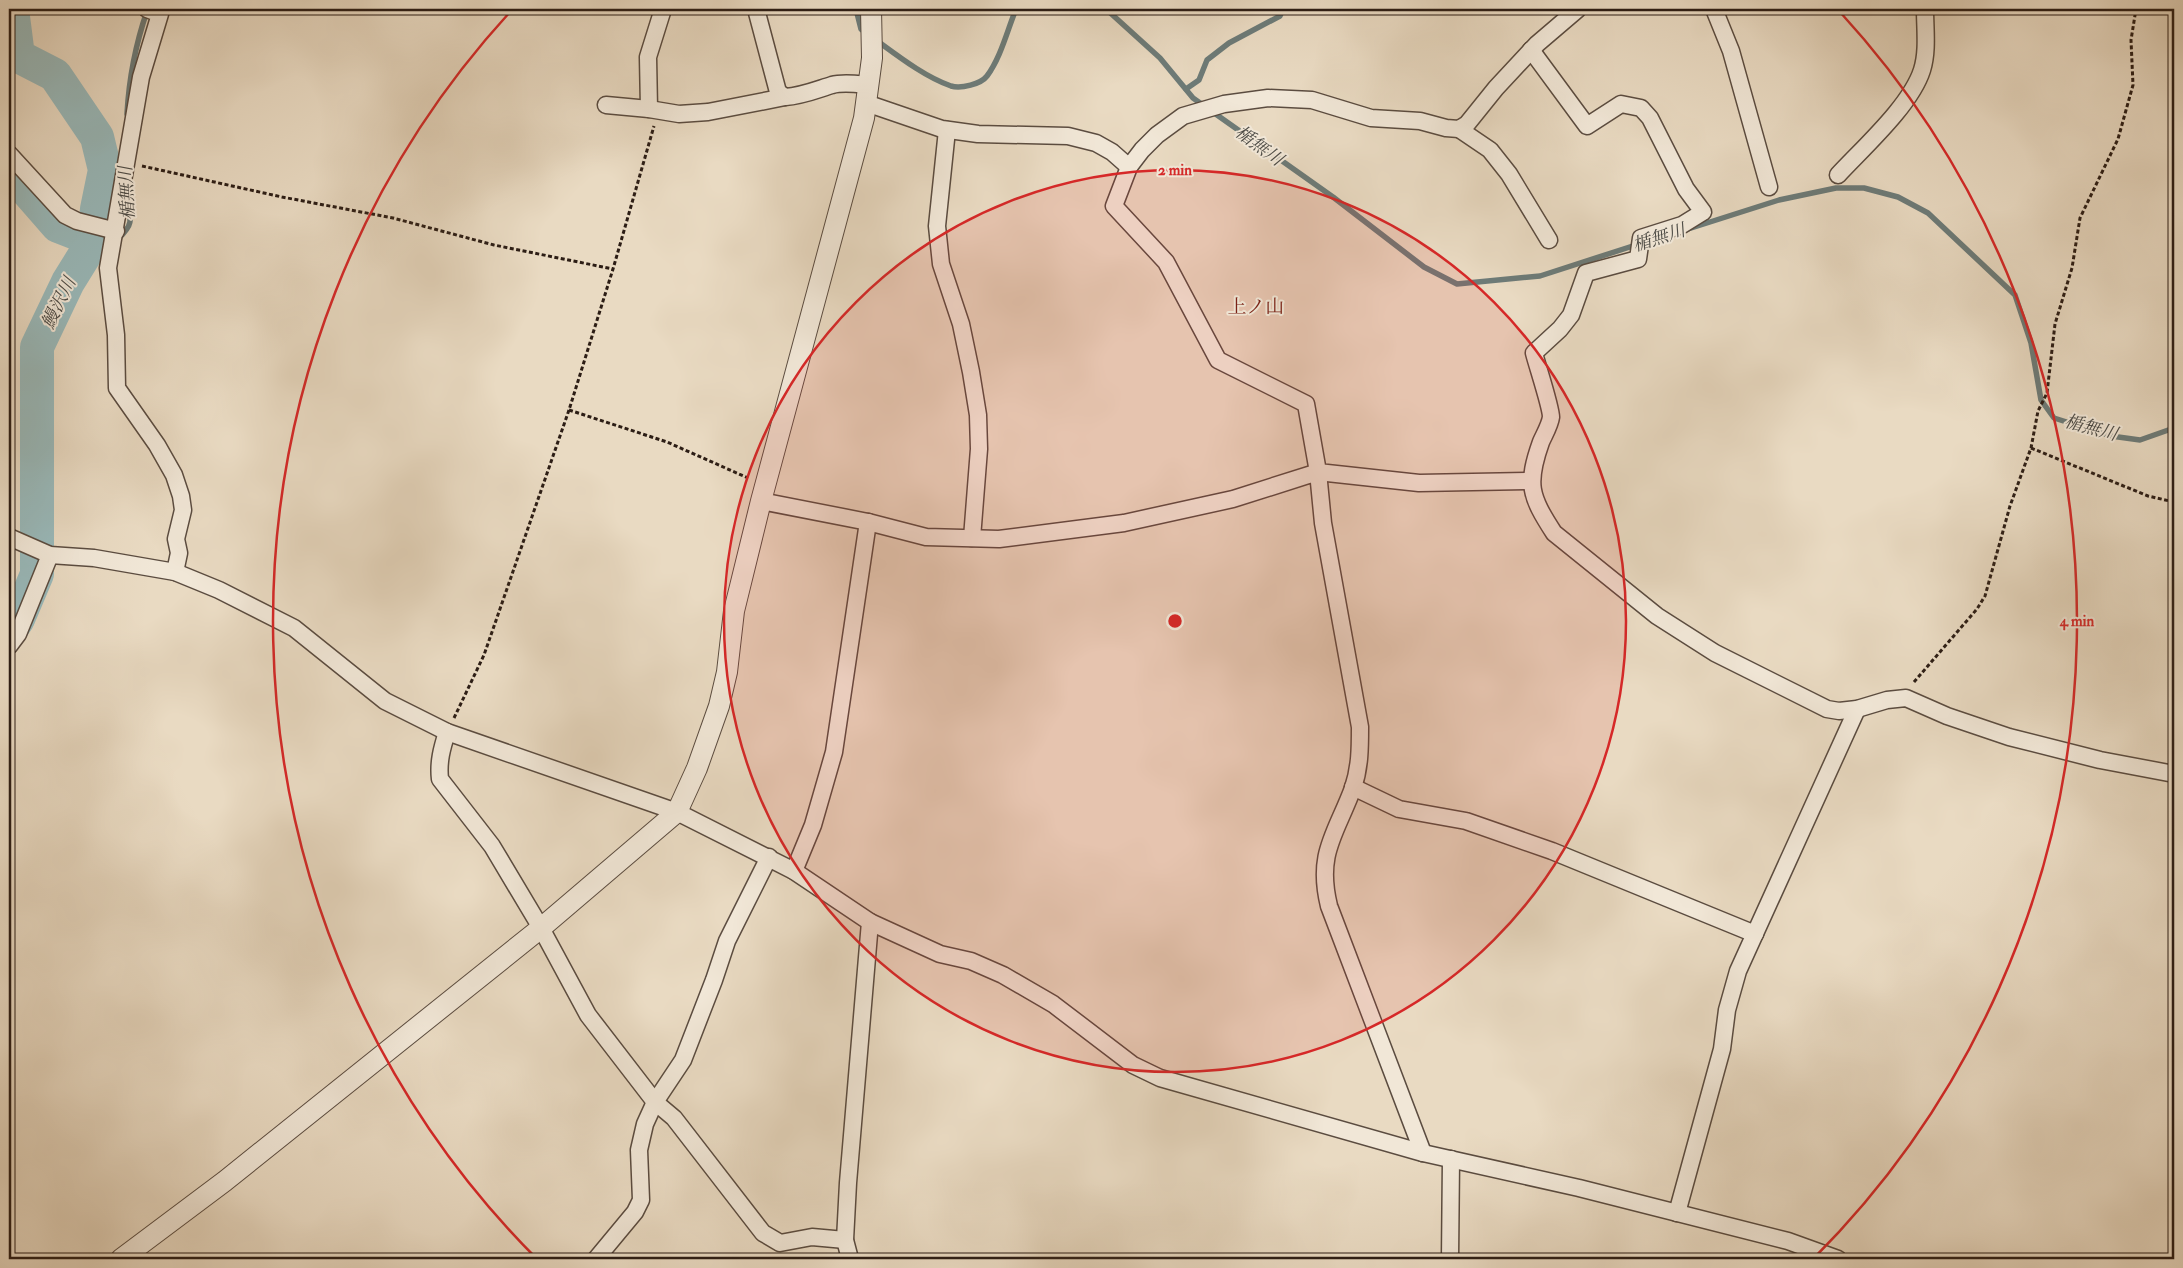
<svg xmlns="http://www.w3.org/2000/svg" width="2183" height="1268" font-family="'IM FELL Double Pica','Noto Serif JP',serif">
<rect width="100%" height="100%" fill="#e9dac2"/>
<filter id="stains"><feTurbulence type="fractalNoise" baseFrequency=".004" numOctaves="4"/><feColorMatrix values="0 0 0 0 .2 0 0 0 0 .09 0 0 0 0 .02 0 0 0 .5 -.17"/></filter>
<radialGradient id="worn" r=".72"><stop offset=".6" stop-color="#630" stop-opacity="0"/><stop offset="1" stop-color="#630" stop-opacity=".3"/></radialGradient>
<g fill="none" stroke-linecap="round" stroke-linejoin="round">
<g stroke="#6d7b78" stroke-width="5.5">
<polyline points="856,9 861,29 866,33"/>
<polyline points="1106,9 1160,58 1193,98 1333,197 1424,267 1457,284 1540,276 1639,244"/>
<polyline points="1304,9 1309,9"/>
<path d="M876,40c22,16 49,37 75,46 10,3 30,-2 36,-10 14,-19 20,-45 29,-67"/>
<polyline points="1186,89 1199,80 1207,60 1229,43 1280,16 1283,9"/>
<path d="M127,114c2,-36 8,-68 20,-103"/>
<polyline points="1688,229 1779,200 1836,188 1864,188 1898,197 1928,213 2015,295 2031,343 2041,400 2054,418 2111,436 2140,440 2174,428"/>
<path d="M94,240l24,-1c17,-16 13,-20 7,-41"/>
</g>
<g stroke="#99b9ba" stroke-width="34">
<polyline points="9,170 58,226 94,240"/>
<polyline points="9,632 18,619 37,574 37,347 68,282 94,240 97,209 105,170 97,137 55,75 18,56 12,9"/>
</g>
<defs>
<g id="minor">
<polyline points="147,9 160,14 141,77 108,268 116,335 117,388 157,445 174,475 181,496 183,510 176,539 179,553 175,572"/>
<path d="M756,9l22,83 7,5c17,-1 31,-7 47,-12 11,-3 25,-1 36,0"/>
<polyline points="1714,9 1731,51 1769,187"/>
<path d="M1531,50l56,76 34,-22 20,4 9,10 36,71 17,23 -21,13 -41,13 -3,21 -52,14 -15,42 -11,14 -26,24c3,12 17,54 17,64 -1,8 -7,18 -10,25 -15,42 -11,54 13,91l103,83 58,37 112,56 12,2 18,-2 30,-9 19,-2 41,18 62,21 91,23 74,14"/>
<polyline points="866,103 942,129 978,134 1068,136 1096,143 1112,152 1129,167"/>
<polyline points="606,105 649,109 679,114 708,112 785,97"/>
<polyline points="649,109 648,57 663,9"/>
<polyline points="1459,129 1490,150 1509,174 1549,240"/>
<polyline points="947,130 937,226 941,264 961,324 971,372 978,415 979,449 972,538"/>
<polyline points="9,154 65,215 77,221 116,231"/>
<path d="M1838,175c26,-28 73,-70 84,-105 6,-19 3,-41 3,-61"/>
<polyline points="1531,481 1419,483 1318,472 1306,404 1218,360 1166,262 1114,206 1129,167 1142,150 1157,135 1183,116 1224,104 1268,98 1312,100 1371,118 1420,121 1446,128 1459,129 1467,124 1496,88 1537,44 1578,9"/>
<path d="M761,501l107,21 58,15 73,2 125,-16 109,-24 85,-27 5,51 37,204c0,21 0,40 -7,61 -17,46 -37,65 -24,118l94,247"/>
<polyline points="9,537 50,555 94,558 175,572 219,590 294,628 385,701 447,732 677,812 794,871 870,922 848,1183 845,1240 850,1259"/>
<polyline points="9,646 18,634 50,555"/>
<path d="M447,732c-5,16 -9,30 -7,47l52,67 49,82 47,87 67,87 19,16 89,115 17,10 32,-6 33,3"/>
<polyline points="1353,787 1399,809 1466,821 1552,851 1755,934"/>
<polyline points="794,871 813,825 834,752 868,522"/>
<polyline points="870,922 940,954 971,961 1003,975 1053,1004 1133,1065 1160,1078 1423,1153 1579,1188 1788,1241 1838,1259"/>
<polyline points="1677,1213 1722,1049 1727,1010 1738,971 1857,709"/>
<polyline points="596,1259 635,1212 641,1200 639,1150 645,1124 655,1102 683,1060 714,980 727,941 769,857"/>
<polyline points="1450,1259 1451,1159"/>
</g>
<polyline id="tertiary" points="121,1259 225,1181 541,928 677,812 697,768 719,706 727,672 734,611 761,501 864,118 872,58 871,9"/>
</defs>
<use href="#minor" stroke="#5b4c40" stroke-width="19"/>
<use href="#tertiary" stroke="#5b4c40" stroke-width="22"/>
<g stroke="#2c1d15" stroke-width="3" stroke-dasharray="4 2.5" stroke-linecap="butt">
<polyline points="142,166 282,197 393,218 494,245 613,269"/>
<polyline points="569,410 667,442 748,478"/>
<polyline points="2031,448 2148,496 2174,502"/>
<polyline points="1914,682 1977,609 1985,596 2010,506 2031,448 2038,411 2047,393 2055,324 2072,268 2080,218 2118,139 2133,85 2131,40 2136,9"/>
<polyline points="454,718 484,655 569,410 613,269 654,126"/>
</g>
<use href="#minor" stroke="#f1e7d7" stroke-width="16"/>
<use href="#tertiary" stroke="#f1e7d7" stroke-width="20"/>
</g>
<circle cx="1175" cy="621" r="451" fill="#d62828" fill-opacity=".12"/>
<g fill="none" stroke="#d62828" stroke-width="2.5">
<circle cx="1175" cy="621" r="451"/>
<path d="M537 1259A902 902 0 0 1 510 12M1840 12A902 902 0 0 1 1813 1259"/>
</g>
<g text-anchor="middle" dominant-baseline="central" stroke-width="4" stroke-linejoin="round" paint-order="stroke">
<g font-size="18" font-style="italic" fill="#4d4c47" stroke="#f1e7d7">
<text transform="translate(1259 146) rotate(36)">楯無川</text>
<text transform="translate(127 193) rotate(-93)">楯無川</text>
<text transform="translate(1659 238) rotate(-18)">楯無川</text>
<text transform="translate(59 303) rotate(-64)">鰻沢川</text>
<text transform="translate(2091 428) rotate(15)">楯無川</text>
</g>
<g font-size="19" fill="#7a1f14" stroke="#f1e7d7">
<text x="1256" y="307">上ノ山</text>
</g>
</g>
<circle cx="1175" cy="621" r="8" fill="#d62828" stroke="#f1e7d7" stroke-width="2.5"/>
<g font-size="15" text-anchor="middle" font-weight="bold" fill="#d62828" stroke="#f1e7d7" stroke-width="4" stroke-linejoin="round" paint-order="stroke">
<text x="1175" y="175">2 min</text>
<text x="2077" y="626">4 min</text>
</g>
<rect width="2183" height="1268" fill="none" stroke="#e9dac2" stroke-width="30"/>
<rect x="10" y="10" width="2163" height="1248" fill="none" stroke="#2c1d15" stroke-width="2.5"/>
<rect x="15" y="15" width="2153" height="1238" fill="none" stroke="#2c1d15"/>
<rect width="100%" height="100%" filter="url(#stains)"/>
<rect width="100%" height="100%" fill="url(#worn)"/>
</svg>
